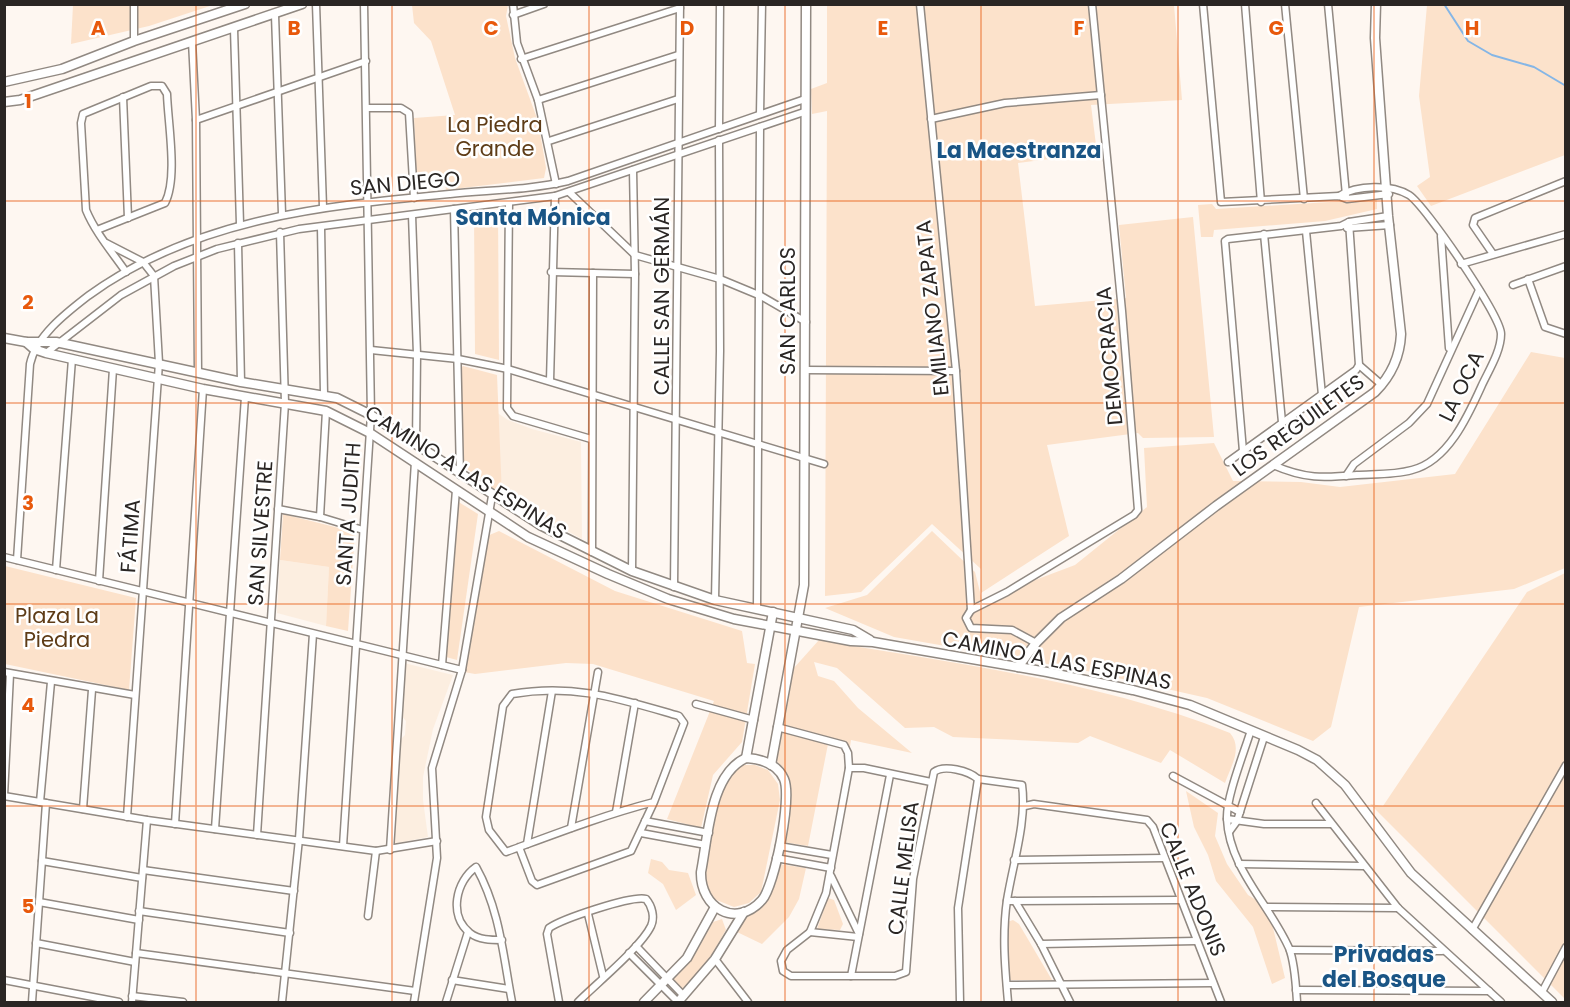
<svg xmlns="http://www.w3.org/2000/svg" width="1570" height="1007" font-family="Poppins,sans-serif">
<rect width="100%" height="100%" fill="#fef7f1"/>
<g fill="#fceee0">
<polygon points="496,412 508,420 532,429 581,442 582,539 512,501 504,494 499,469"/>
<polygon points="280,560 329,567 326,626 277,613"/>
<polygon points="404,663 453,675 433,729 423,777 423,800 428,837 393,844 399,741 405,735 406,721 401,715"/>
</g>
<g fill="#fce2cb">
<polygon points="73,5 213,5 149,26 71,44"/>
<polygon points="412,5 508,5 506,16 515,58 538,121 546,168 544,178 446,190 445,184 417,187 414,118 455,115 431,41 414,23"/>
<polygon points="827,5 1174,5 1182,100 1091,105 1097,153 1018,163 1035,306 1126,298 1119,225 1193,217 1214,437 1143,438 1138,433 1047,445 1069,536 981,593 981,569 932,524 861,592 825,596 827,111 812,114 811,89 827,83"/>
<polygon points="1427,5 1565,5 1565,155 1431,206 1417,186 1430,177 1419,96"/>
<polygon points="1377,199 1377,209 1325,221 1214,230 1213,237 1201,237 1198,205 1212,204 1216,209"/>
<polygon points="498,211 499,360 475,354 474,213"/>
<polygon points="1531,352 1565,358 1565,568 1514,589 1359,607 1331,727 1313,741 1207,698 1087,671 894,637 825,608 867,595 932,531 975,572 982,600 1075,565 1147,507 1144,448 1214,443 1233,481 1301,482 1340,487 1455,474"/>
<polygon points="463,366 497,375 502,495 463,466 460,369"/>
<polygon points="457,501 478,514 457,660 446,657"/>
<polygon points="283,514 355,532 348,631 326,626 329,567 280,560"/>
<polygon points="499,531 615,591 742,631 747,663 755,664 742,742 713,775 701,828 667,819 714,701 593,664 566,663 475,674 464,672 487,536"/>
<polygon points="5,566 136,598 129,690 5,664"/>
<polygon points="1565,573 1565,999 1370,804 1383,806 1527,592"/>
<path d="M819,640c137,24 281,41 411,93 13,15 1,33 -5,50l-55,-33 -9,13 -71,-27 -12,7 -125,-6 -19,-10 -29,1 -68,-60 -23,-6 4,14 16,5 24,27 54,45 -61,-13 -1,7 -22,-3 -20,102 -25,-4 8,-54 -2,-9 -14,-21 9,-58 4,-5 5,-26z"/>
<polygon points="743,765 755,765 768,770 778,784 780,800 761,892 749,903 734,907 714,899 709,893 704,877 722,783 726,777"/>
<polygon points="1186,791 1218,813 1215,836 1227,864 1248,895 1268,907 1285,978 1272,984 1253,927 1216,881 1208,855 1194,827"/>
<polygon points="651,859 662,862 669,870 688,873 696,895 676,910 663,884 648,873"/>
<path d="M779,864l27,4 -7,31 -10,18 -27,27 -25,-12c16,-31 37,-22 42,-68z"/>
<polygon points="828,898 834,900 843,924 840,930 817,929"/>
<path d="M722,919l4,11c-12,20 -24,47 -45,59l-8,-8 1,-4 24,-28 15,-27z"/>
<polygon points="1013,920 1019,924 1052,980 1008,980 1005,941 1007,922"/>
</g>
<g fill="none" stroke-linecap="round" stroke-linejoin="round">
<polyline stroke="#85b6e6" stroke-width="2" points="1444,4 1468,41 1492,55 1534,67 1566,86"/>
<defs>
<g id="street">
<polyline points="134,4 134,41"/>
<polyline points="316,4 323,207"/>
<polyline points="513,4 517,43 538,100 556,184"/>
<polyline points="920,4 956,371 971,610"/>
<polyline points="1203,4 1221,202 1339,196 1347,199 1389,194"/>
<polyline points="1245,4 1261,202"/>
<polyline points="1285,4 1304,199"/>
<polyline points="1328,4 1346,195"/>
<polyline points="275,15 282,214"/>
<polyline points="513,15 544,4"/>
<polyline points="234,29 240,224"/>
<polyline points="192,41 196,120 198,373"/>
<polyline points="521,59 680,8"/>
<polyline points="123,97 128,218"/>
<polyline points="538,100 678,55"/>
<polyline points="367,108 401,108 409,113 414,198"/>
<polyline points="760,114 762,4"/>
<polyline points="931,119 1005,103 1101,95"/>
<polyline points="196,120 366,61"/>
<polyline points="719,129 720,4"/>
<polyline points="549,141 678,99"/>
<polyline points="569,192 635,255 720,279 761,296 806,322"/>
<polyline points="509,203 507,408 513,416 591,439"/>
<polyline points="454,209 460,475"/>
<polyline points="412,215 417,354 416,445"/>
<polyline points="321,227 324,394"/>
<polyline points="1347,228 1390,225"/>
<path d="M97,230l68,-27c13,-25 3,-79 2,-109l-5,-8h-11l-68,28 -2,9 5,87c9,22 26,42 40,62"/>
<polyline points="1306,231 1322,395"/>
<polyline points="1264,234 1282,422"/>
<polyline points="1441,236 1449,348"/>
<polyline points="106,243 143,262 154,276 159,363 127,817"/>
<polyline points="238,243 241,382"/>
<polyline points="1493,254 1473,225 1475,218 1566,181"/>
<polyline points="1461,264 1566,234"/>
<polyline points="551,272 635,274"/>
<polyline points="1528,279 1545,327 1566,334"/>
<polyline points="1513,285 1566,266"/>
<polyline points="371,350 458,359 508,369 824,464"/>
<polyline points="46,353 121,295 174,266 217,249 299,229 555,196 804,112"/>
<polyline points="1359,365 1382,385"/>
<polyline points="805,370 956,371"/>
<polyline points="550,381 555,196"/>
<polyline points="1243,451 1225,241 1228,239 1341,226 1349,222 1388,216"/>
<polyline points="1228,462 1356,370 1359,365 1349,222"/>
<path d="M1273,465c32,14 50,13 84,10 18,-1 37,0 55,-5 36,-9 56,-54 70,-85 7,-15 19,-34 19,-51 0,-18 -76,-129 -92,-139 -18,-11 -52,-10 -70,1"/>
<polyline points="1346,476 1354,464 1409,423 1427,404 1479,290"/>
<polyline points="278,509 320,517 363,530"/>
<polyline points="320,517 326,411"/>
<polyline points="592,552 593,273"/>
<polyline points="4,557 462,670"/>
<path d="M17,560l13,-196c6,-28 36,-51 58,-68 107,-78 235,-90 362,-102 40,-4 79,-4 118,-13l237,-82"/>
<polyline points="56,570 72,359"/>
<polyline points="632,571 635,274 633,170"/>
<polyline points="99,581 113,369"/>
<polyline points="674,587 680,4"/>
<polyline points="715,600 720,351 719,140"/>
<polyline points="757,609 760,127"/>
<polyline points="971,610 1007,592 1134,515 1138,510 1122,311 1092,4"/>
<polyline points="971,610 966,618 971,628 1012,630 1036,643"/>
<polyline points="442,665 456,490"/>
<polyline points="4,672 135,695"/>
<polyline points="696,704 754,720"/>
<path d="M777,727l67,18 4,8 1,15 -23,125 -16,39 -23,18 -6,11 2,10 8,5h104l11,-4 7,-93 21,-107c10,-8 35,-1 44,7l-20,129 2,94"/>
<path d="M1251,730c-7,23 -25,67 -24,89 2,49 43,86 62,129 6,15 7,38 8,54"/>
<polyline points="849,768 864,768 931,782"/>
<polyline points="1173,776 1240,812"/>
<path d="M978,779l44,6c5,36 -9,78 -15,115 -5,35 -2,68 1,102"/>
<polyline points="4,796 147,820 376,851 437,841"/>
<polyline points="4,796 10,674"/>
<polyline points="40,802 51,682"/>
<polyline points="1316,803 1398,908 1501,1002"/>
<polyline points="1025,806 1034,804 1147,820 1153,827 1221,1002"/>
<polyline points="83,809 92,690"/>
<polyline points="616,812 635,703"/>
<polyline points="1227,819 1264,824 1331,824"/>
<polyline points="645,821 709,833"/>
<polyline points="175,824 203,389"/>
<polyline points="571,828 598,672"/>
<polyline points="215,829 245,397"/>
<polyline points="1229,832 1237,821 1264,737"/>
<polyline points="641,833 706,845"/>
<polyline points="257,835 285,403 280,232"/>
<polyline points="527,844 552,691"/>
<polyline points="343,846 371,415 364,4"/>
<polyline points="779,846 832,855"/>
<path d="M519,847l13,34 5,4 94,-34 23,-49 30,-79 -5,-7c-59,-17 -105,-33 -167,-22l-9,12 -17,111 3,13 17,22c49,-18 98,-37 148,-50"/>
<polyline points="390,850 415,462"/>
<polyline points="776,858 831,868"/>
<polyline points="1014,860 1164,858"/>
<polyline points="42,861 142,878"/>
<polyline points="1239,864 1363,866"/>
<polyline points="143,870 294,891"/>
<polyline points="831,876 859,934"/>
<polyline points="1007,901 1179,900"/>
<polyline points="1015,901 1041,944 1070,1002"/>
<polyline points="39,902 139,920"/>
<polyline points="1267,907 1398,908"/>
<polyline points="139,911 290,933"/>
<polyline points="588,914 603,976"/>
<polyline points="368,916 376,851"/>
<polyline points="1472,930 1566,765"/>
<polyline points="810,932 858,937"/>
<path d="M502,940c-11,0 -23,0 -32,-7 -22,-17 -14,-52 6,-66 24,43 27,88 36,135"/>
<polyline points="36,943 135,962"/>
<polyline points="1041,944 1196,941"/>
<polyline points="636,946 684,996"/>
<polyline points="1290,950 1442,951"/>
<polyline points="136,953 415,991"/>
<polyline points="629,953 678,1002"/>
<polyline points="715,959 748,1002"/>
<polyline points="851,976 890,775"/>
<polyline points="4,980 119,1002"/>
<polyline points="452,980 509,989"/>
<polyline points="1007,985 1213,983"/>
<polyline points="1296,990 1489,991"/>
<polyline points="1542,992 1566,947"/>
<polyline points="132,996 183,1002"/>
<polyline points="32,1002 46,803"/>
<polyline points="132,1002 147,820"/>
<polyline points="282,1002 299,839 313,634"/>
<polyline points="414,1002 437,858 432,768 462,670 492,496"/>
<polyline points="446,1002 468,932"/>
<path d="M559,1002l-12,-68 2,-6c13,-9 83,-33 97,-29 6,7 9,18 5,27 -10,21 -54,57 -73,76"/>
</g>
<g id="secondary">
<polyline points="4,82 62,69 134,41 245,4"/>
<polyline points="4,102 20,100 302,4"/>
<polyline points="4,338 26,342 56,342 241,382 337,398 371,415 540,525 632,571 715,600 853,630 870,640"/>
<polyline points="26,342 34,349 46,353 203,389 326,411 370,433 528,537 608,574 668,599 734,619 851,641 873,642 1047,672 1133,690 1190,705 1298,750 1317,760 1345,785 1411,873 1552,1002"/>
<path d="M1018,667l18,-24 25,-25 60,-39 95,-73 159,-114c17,-17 25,-35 26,-58l-13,-118 -13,-178 1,-34"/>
<path d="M746,758c15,1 31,5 38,21 8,18 -9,106 -22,121 -26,29 -62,8 -61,-28 7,-35 9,-98 45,-114z"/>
<polyline points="746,758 773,612"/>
<polyline points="771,765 804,585 806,4"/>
<polyline points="644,1002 687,958 715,907"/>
<polyline points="678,1002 715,959 744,912"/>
</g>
</defs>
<use href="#street" stroke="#918982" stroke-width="9"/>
<use href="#secondary" stroke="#918982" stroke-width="11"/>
<use href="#street" stroke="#fff" stroke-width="6"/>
<use href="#secondary" stroke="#fff" stroke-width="8"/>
</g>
<path fill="none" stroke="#e8590c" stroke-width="1.5" stroke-opacity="0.55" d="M196,4v998M392,4v998M589,4v998M785,4v998M981,4v998M1178,4v998M1374,4v998M4,201h1562M4,403h1562M4,604h1562M4,806h1562"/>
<g text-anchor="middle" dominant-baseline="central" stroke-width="5" stroke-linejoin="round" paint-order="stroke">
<g font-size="21" fill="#5e3c17" stroke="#fff">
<text x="495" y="124">La Piedra<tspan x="495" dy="24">Grande</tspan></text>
<text x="57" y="615">Plaza La<tspan x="57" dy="24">Piedra</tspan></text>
</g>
<g font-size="21" fill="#2a2624" stroke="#fff">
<text transform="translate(405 183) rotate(-5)">SAN DIEGO</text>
<text transform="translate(661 296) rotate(-90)">CALLE SAN GERMÁN</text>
<text transform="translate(932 308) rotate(-96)">EMILIANO ZAPATA</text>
<text transform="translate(787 311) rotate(-90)">SAN CARLOS</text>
<text transform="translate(1109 356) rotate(-95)">DEMOCRACIA</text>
<text transform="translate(1461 386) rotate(-64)">LA OCA</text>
<text transform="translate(1298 425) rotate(-36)">LOS REGUILETES</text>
<text transform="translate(466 472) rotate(32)">CAMINO A LAS ESPINAS</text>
<text transform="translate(348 514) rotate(-86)">SANTA JUDITH</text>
<text transform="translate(260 533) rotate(-86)">SAN SILVESTRE</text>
<text transform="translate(130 536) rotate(-86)">FÁTIMA</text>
<text transform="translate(1057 660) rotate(11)">CAMINO A LAS ESPINAS</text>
<text transform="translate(903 868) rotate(-83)">CALLE MELISA</text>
<text transform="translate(1193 889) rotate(68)">CALLE ADONIS</text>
</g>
<g font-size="22" font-weight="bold" fill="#1a5585" stroke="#fff">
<text x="1019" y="150">La Maestranza</text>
<text x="533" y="217">Santa Mónica</text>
<text x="1384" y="954">Privadas<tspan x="1384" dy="25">del Bosque</tspan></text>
</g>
</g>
<g font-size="20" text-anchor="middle" font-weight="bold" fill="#e8590c" stroke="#fff" stroke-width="5" stroke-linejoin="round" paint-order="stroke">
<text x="98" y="35">A</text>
<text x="294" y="35">B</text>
<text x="491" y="35">C</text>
<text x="687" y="35">D</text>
<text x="883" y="35">E</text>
<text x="1079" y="35">F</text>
<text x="1276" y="35">G</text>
<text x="1472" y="35">H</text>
<text x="28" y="108">1</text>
<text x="28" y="309">2</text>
<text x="28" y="510">3</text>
<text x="28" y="712">4</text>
<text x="28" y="913">5</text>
</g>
<rect width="1570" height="1007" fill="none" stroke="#2a2624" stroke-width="12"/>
</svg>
